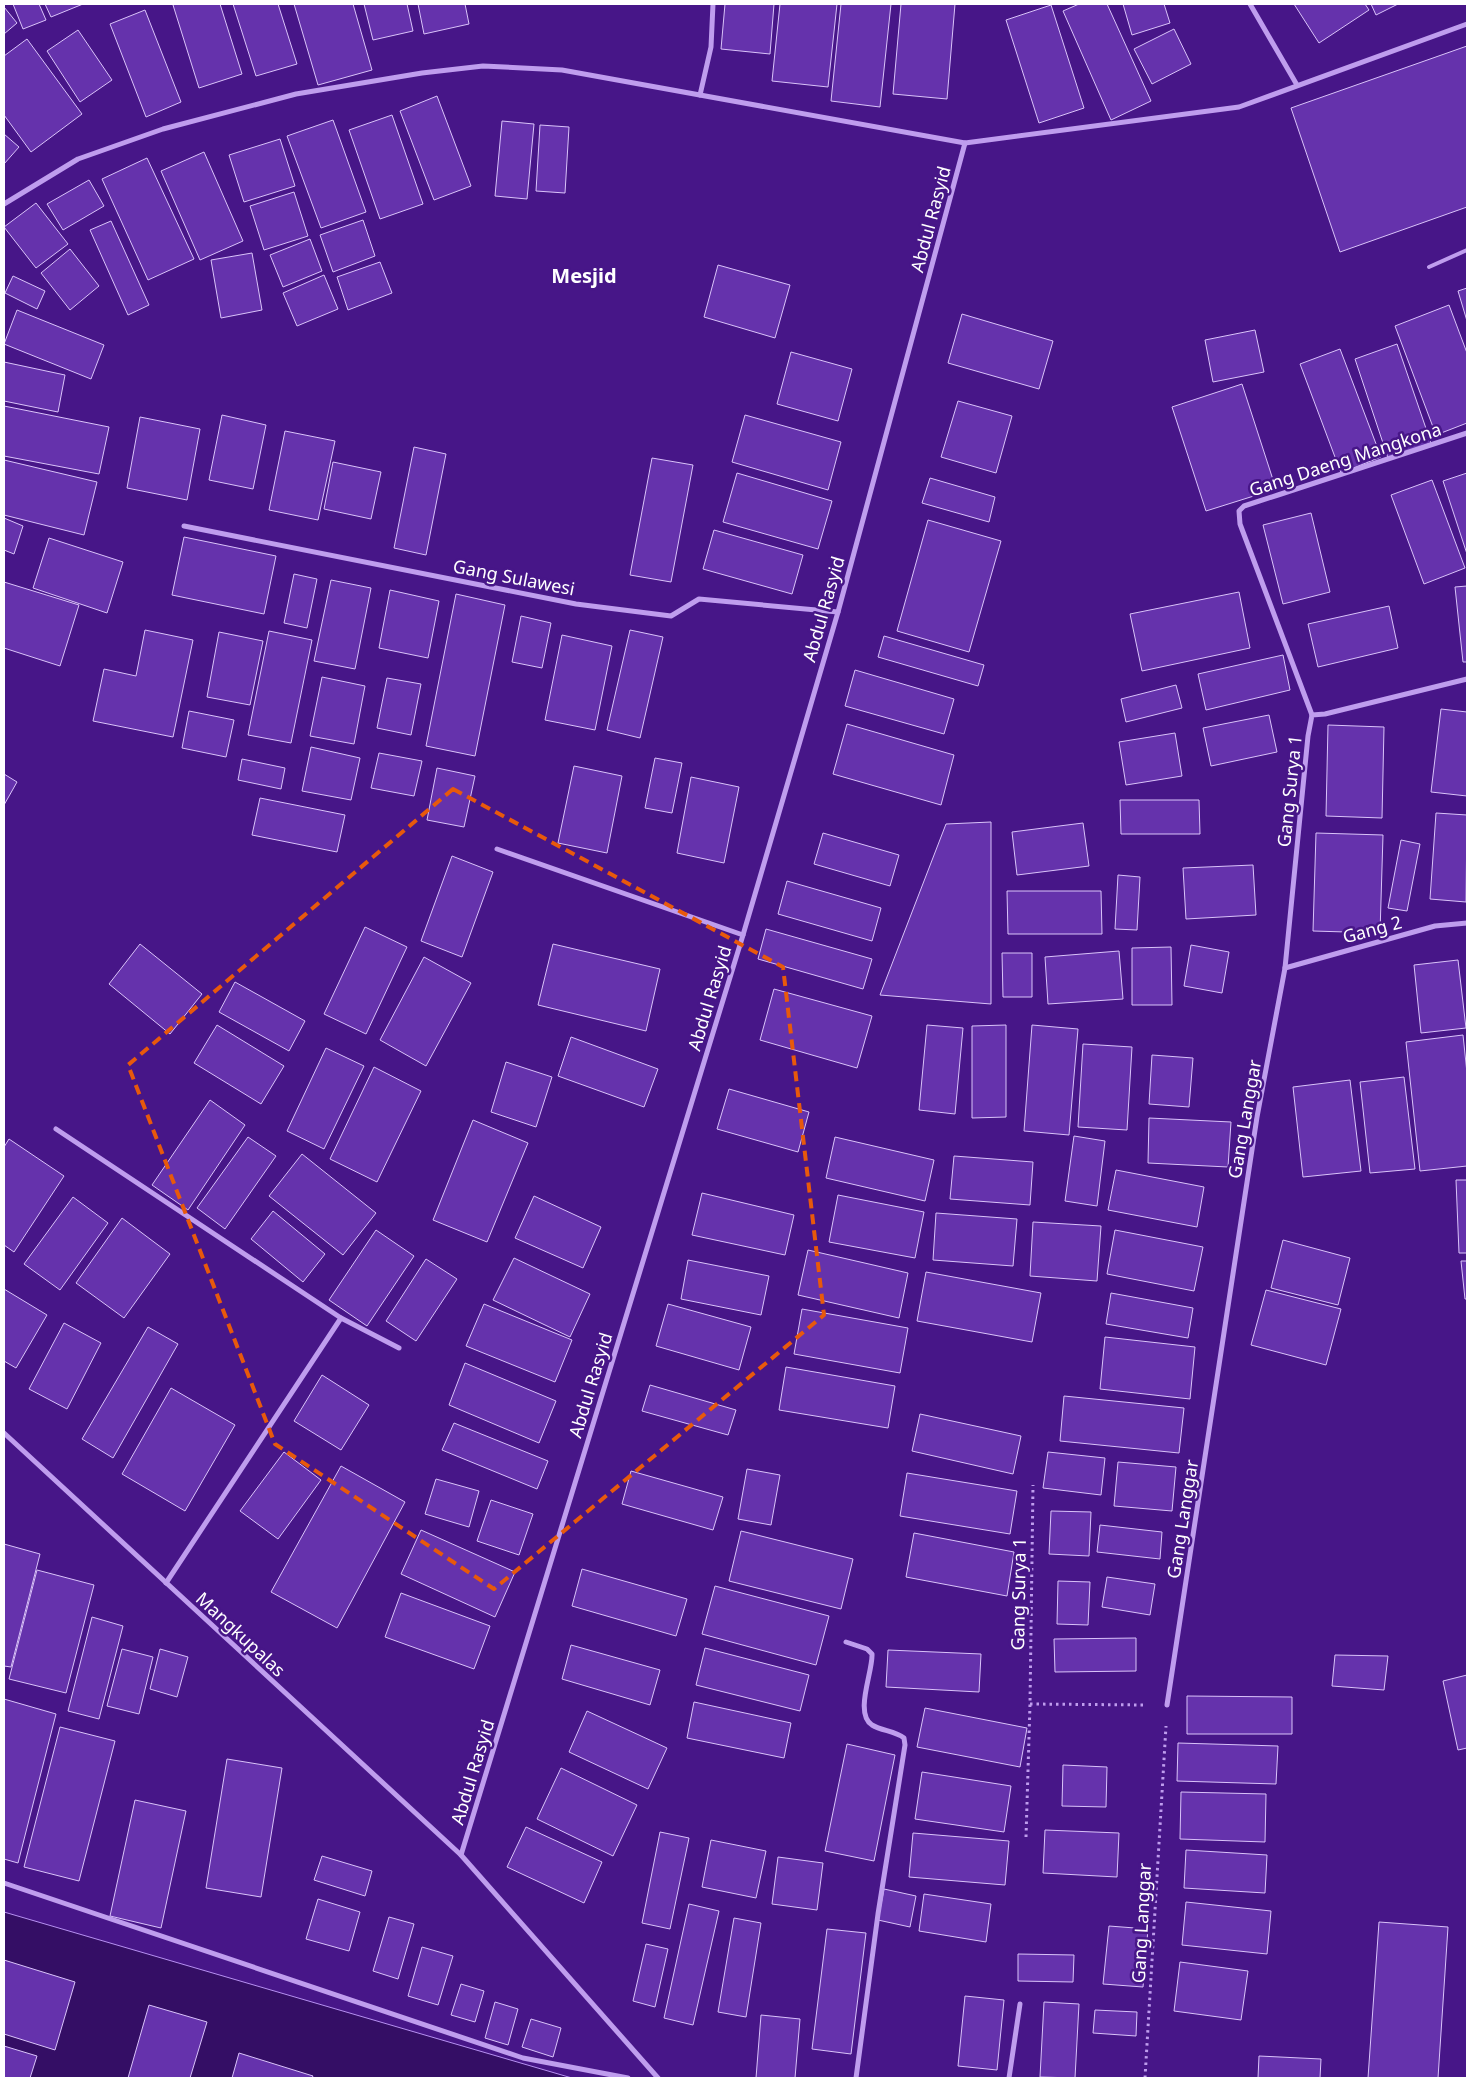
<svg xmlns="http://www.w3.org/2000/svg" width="1471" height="2082" font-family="'Noto Sans',sans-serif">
<rect width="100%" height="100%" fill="#471688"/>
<polygon fill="#340e65" stroke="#b690f1" points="4,1912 572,2078 4,2078"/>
<g fill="#6532ac" stroke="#dac3fa">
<polygon points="13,4 39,4 46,20 23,29"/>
<polygon points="45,4 83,4 51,17"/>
<polygon points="176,4 220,4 242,74 199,88 173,5"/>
<polygon points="233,4 278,4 297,64 256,76"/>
<polygon points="294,4 353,4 372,70 318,85"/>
<polygon points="364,4 407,4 413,31 373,40"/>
<polygon points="418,4 465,4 469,24 424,34"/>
<polygon points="725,4 774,4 770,54 721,49"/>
<polygon points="780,4 837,4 828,87 772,81"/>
<polygon points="841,4 891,4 880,107 831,101"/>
<polygon points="901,4 955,4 947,99 893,94"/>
<polygon points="1079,4 1107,4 1151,101 1111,120 1063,11"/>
<polygon points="1123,4 1164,4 1170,23 1132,35"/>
<polygon points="1294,4 1365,4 1369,10 1319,43"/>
<polygon points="1371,4 1398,4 1376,15"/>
<polygon points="1051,5 1084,108 1039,123 1006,20"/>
<polygon points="4,7 17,23 4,34"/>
<polygon points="145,10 181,102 146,117 110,24"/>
<polygon points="1174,29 1191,64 1152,84 1134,49"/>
<polygon points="78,30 112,80 80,102 47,51"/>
<polygon points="27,39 82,114 31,152 4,115 4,56"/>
<polygon points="1467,46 1467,207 1340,252 1291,108"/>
<polygon points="437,96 471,186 434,200 400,111"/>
<polygon points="392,115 423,204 380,219 349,130"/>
<polygon points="333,120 366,212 321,228 287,136"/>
<polygon points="502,121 534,124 527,199 495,196"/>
<polygon points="540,125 569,127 565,193 536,191"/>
<polygon points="4,134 19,147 4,164"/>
<polygon points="280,139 295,186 244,202 229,155"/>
<polygon points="204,152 243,241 200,260 161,171"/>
<polygon points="147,158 194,259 148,280 102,179"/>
<polygon points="89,180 104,206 63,230 47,204"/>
<polygon points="294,192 308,236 264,250 250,206"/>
<polygon points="36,203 68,244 36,268 4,227"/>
<polygon points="363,220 375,256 333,272 320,235"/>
<polygon points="111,221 149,305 128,315 90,230"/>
<polygon points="310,239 322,271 283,287 270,255"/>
<polygon points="70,249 99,286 70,310 41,273"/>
<polygon points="252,253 262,310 221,318 211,260"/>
<polygon points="380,262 392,293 348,310 337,277"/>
<polygon points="718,265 790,285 775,338 704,317"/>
<polygon points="324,275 338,309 297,326 283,293"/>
<polygon points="13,276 45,291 37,309 5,293"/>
<polygon points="1467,288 1467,321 1458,291"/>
<polygon points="1449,305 1467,353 1467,423 1436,435 1395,326"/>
<polygon points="17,310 104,345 91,379 4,344"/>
<polygon points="962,314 1053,341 1039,389 948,363"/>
<polygon points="1255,330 1264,372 1213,382 1205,340"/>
<polygon points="1397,344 1431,443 1388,458 1355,359"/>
<polygon points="1340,349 1381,457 1341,473 1300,364"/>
<polygon points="791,352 852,369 838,421 777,404"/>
<polygon points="4,362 65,375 58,412 4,401"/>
<polygon points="1242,384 1276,489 1206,511 1172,407"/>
<polygon points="958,401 1012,416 996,473 941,457"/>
<polygon points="4,406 109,427 99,474 4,456"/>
<polygon points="222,415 266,425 253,489 209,480"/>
<polygon points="745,415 841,442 828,490 732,462"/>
<polygon points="140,417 200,429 187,500 127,488"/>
<polygon points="285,431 335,441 318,520 269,510"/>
<polygon points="414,447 446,454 426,555 394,548"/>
<polygon points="652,458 693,465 671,582 630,575"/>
<polygon points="4,460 97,482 84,535 4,515"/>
<polygon points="333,462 381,472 371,519 324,509"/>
<polygon points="737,473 832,501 818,549 723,522"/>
<polygon points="1467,473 1467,554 1443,481"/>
<polygon points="930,478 995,497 989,522 922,503"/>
<polygon points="1432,480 1465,568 1424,584 1391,495"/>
<polygon points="1311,513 1330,592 1283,604 1263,525"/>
<polygon points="4,518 23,526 14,554 4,550"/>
<polygon points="928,520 1001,541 969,652 897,631"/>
<polygon points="714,530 803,555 792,594 703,569"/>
<polygon points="184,537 276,556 264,614 172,595"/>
<polygon points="49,538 123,562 107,613 33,588"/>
<polygon points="294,574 317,579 307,628 284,623"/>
<polygon points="331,580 371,588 355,669 314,661"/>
<polygon points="4,582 79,605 60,666 4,648"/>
<polygon points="1467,586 1467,662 1463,662 1455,587"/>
<polygon points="390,590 439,601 428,658 379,648"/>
<polygon points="1239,592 1250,648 1142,671 1130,614"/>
<polygon points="456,594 505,605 475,756 426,746"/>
<polygon points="1389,606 1398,648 1318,667 1308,624"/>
<polygon points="521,616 551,623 542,668 512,662"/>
<polygon points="145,630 193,640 173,737 93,721 104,669 136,676"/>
<polygon points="630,630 663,637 640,738 607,730"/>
<polygon points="269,631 312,640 291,743 248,735"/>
<polygon points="219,632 263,641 250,705 207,697"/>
<polygon points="562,635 612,646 595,730 545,720"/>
<polygon points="884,636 984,665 978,686 878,657"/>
<polygon points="1283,655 1290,690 1206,710 1198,674"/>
<polygon points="855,670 954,699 944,734 845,706"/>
<polygon points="322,677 365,686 354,744 310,736"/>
<polygon points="387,678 421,684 411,735 377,728"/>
<polygon points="1176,685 1182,708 1126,722 1121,699"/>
<polygon points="1441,709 1467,712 1467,796 1431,792"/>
<polygon points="189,711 234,720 226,757 182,748"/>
<polygon points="1269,715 1277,752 1211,766 1203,728"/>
<polygon points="847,724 954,755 941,805 833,774"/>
<polygon points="1328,725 1384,727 1382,818 1326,816"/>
<polygon points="1175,733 1182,776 1126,785 1119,742"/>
<polygon points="311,747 360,758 351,800 302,791"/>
<polygon points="379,753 422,761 414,796 371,788"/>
<polygon points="655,758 682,763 672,813 645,808"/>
<polygon points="242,759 285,768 281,789 238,780"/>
<polygon points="574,766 622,776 607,853 558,843"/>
<polygon points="437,768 475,776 464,827 427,820"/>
<polygon points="4,774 17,782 4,805"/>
<polygon points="691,777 739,787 724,863 677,853"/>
<polygon points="260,798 345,815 337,852 252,835"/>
<polygon points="1120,800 1199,800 1200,834 1121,834"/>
<polygon points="1436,813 1467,815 1466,902 1430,899"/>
<polygon points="991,822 991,1004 880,995 946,824"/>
<polygon points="1083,823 1089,866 1017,875 1012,832"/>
<polygon points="823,833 899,855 890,886 814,864"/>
<polygon points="1316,833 1383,835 1380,933 1313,931"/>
<polygon points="1401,840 1420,844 1407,911 1388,908"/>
<polygon points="452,856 493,872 462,957 421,941"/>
<polygon points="1253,865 1256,915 1186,919 1183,868"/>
<polygon points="1118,875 1140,877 1137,930 1115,929"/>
<polygon points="787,881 881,908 872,941 778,914"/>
<polygon points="1007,891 1101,891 1102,934 1008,934"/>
<polygon points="365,927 407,947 366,1034 324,1014"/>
<polygon points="766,929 872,959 863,989 758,959"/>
<polygon points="140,944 202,994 170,1034 109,984"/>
<polygon points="553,944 660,969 646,1031 538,1005"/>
<polygon points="1191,945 1229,952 1222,993 1184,986"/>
<polygon points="1171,947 1172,1005 1132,1005 1132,948"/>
<polygon points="1119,951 1123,999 1048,1004 1045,957"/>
<polygon points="1002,953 1032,953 1032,997 1003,997"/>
<polygon points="424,957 471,983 426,1066 380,1040"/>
<polygon points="1458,960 1466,1028 1421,1033 1414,965"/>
<polygon points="235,982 305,1021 289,1051 219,1012"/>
<polygon points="774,989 872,1016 857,1068 760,1040"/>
<polygon points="217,1025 284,1066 261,1104 194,1063"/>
<polygon points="927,1025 963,1028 955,1114 919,1110"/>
<polygon points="1006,1025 1006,1117 972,1118 972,1026"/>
<polygon points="1032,1025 1078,1029 1069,1135 1024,1131"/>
<polygon points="1463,1035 1467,1073 1467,1166 1420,1171 1406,1042"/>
<polygon points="571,1037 658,1069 644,1107 558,1076"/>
<polygon points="1083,1044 1132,1047 1127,1130 1078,1127"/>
<polygon points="326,1048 364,1066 324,1149 287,1131"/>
<polygon points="1152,1055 1193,1058 1189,1107 1149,1104"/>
<polygon points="506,1062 552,1077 536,1127 491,1112"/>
<polygon points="374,1067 421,1091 377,1182 330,1159"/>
<polygon points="1404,1077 1415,1169 1370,1173 1360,1082"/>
<polygon points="1350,1080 1361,1171 1303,1177 1293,1087"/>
<polygon points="729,1089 809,1112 798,1152 717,1129"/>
<polygon points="210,1100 245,1125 188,1210 152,1185"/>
<polygon points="1149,1118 1231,1122 1228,1167 1148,1163"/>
<polygon points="473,1120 528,1143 487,1242 433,1220"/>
<polygon points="1074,1136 1105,1141 1097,1206 1065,1201"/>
<polygon points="248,1137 276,1156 225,1229 197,1208"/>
<polygon points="835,1137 934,1160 925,1201 826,1178"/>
<polygon points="9,1139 64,1176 14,1252 4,1245 4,1147"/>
<polygon points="302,1154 376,1213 343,1255 269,1196"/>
<polygon points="954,1156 1033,1162 1030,1205 950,1199"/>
<polygon points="1116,1170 1204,1187 1197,1227 1108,1210"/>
<polygon points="1456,1180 1467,1180 1467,1253 1459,1253"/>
<polygon points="702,1193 794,1215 785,1255 692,1235"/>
<polygon points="838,1195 924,1212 915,1258 829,1242"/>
<polygon points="534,1196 601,1227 583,1268 515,1238"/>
<polygon points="73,1197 108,1223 60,1290 24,1264"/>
<polygon points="273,1211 325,1254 303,1282 251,1239"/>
<polygon points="936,1213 1017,1219 1013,1266 933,1260"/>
<polygon points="122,1218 170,1254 124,1318 76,1283"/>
<polygon points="1033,1222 1101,1226 1097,1281 1030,1276"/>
<polygon points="376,1230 414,1256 367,1326 329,1300"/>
<polygon points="1115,1230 1203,1247 1194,1291 1107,1274"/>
<polygon points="1283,1240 1350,1258 1338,1305 1271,1288"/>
<polygon points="808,1250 908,1273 899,1318 798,1295"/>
<polygon points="514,1258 590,1294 570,1337 493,1300"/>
<polygon points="426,1259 457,1279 416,1341 386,1321"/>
<polygon points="688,1260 769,1276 761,1315 681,1299"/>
<polygon points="1461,1261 1467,1261 1467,1299 1465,1299"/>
<polygon points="926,1272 1041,1293 1032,1342 917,1321"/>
<polygon points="4,1289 47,1315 16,1368 4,1361"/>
<polygon points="1266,1290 1341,1309 1326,1365 1251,1345"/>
<polygon points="1111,1293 1193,1308 1188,1338 1106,1324"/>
<polygon points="484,1304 572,1340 555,1382 466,1346"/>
<polygon points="668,1304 751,1327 739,1370 656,1346"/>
<polygon points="802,1309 908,1328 900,1373 794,1354"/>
<polygon points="64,1323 101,1343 67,1409 29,1389"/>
<polygon points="148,1327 178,1344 113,1458 82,1439"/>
<polygon points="1105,1337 1195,1347 1190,1399 1100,1389"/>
<polygon points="465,1363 556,1401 539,1443 449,1405"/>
<polygon points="786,1367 895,1386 888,1428 779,1410"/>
<polygon points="322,1375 369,1405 341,1450 294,1421"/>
<polygon points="650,1385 736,1410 728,1435 642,1411"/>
<polygon points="171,1388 235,1425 185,1511 122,1474"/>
<polygon points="1064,1396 1184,1408 1179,1453 1060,1441"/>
<polygon points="920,1414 1021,1436 1013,1474 912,1451"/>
<polygon points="454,1423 548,1461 537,1489 442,1450"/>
<polygon points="284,1452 321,1480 278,1539 240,1511"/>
<polygon points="1048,1452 1105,1458 1101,1495 1043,1488"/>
<polygon points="1118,1462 1176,1467 1172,1511 1114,1506"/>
<polygon points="341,1466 405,1502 337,1628 271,1592"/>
<polygon points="747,1469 780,1475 771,1525 738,1519"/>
<polygon points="631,1471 723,1497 713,1530 622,1504"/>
<polygon points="907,1473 1017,1491 1010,1534 900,1516"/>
<polygon points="436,1479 479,1491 469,1527 425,1514"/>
<polygon points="491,1500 533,1514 519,1555 477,1541"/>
<polygon points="1051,1511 1091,1512 1089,1556 1049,1554"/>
<polygon points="1100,1525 1162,1532 1160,1559 1097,1552"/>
<polygon points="421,1530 515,1572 495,1617 401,1574"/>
<polygon points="741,1531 853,1559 841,1609 729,1581"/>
<polygon points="914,1533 1014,1552 1007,1596 906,1577"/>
<polygon points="4,1544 40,1554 11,1667 4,1666"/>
<polygon points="582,1569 687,1599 676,1636 572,1606"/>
<polygon points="37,1570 94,1585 66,1693 9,1679"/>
<polygon points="1107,1577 1155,1584 1150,1615 1102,1607"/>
<polygon points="1058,1581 1090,1582 1088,1625 1057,1624"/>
<polygon points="715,1586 829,1616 816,1665 702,1634"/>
<polygon points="401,1593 490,1626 474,1669 385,1637"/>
<polygon points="92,1617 123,1626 99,1719 68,1711"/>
<polygon points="1136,1638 1136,1671 1055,1672 1054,1639"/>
<polygon points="571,1645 660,1670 650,1705 562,1679"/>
<polygon points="705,1648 809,1675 800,1711 696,1685"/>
<polygon points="122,1649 153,1657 139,1714 107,1706"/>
<polygon points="160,1649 188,1657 177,1697 150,1689"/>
<polygon points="888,1650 981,1654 979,1692 886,1687"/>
<polygon points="1335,1655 1388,1656 1384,1690 1332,1686"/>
<polygon points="1467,1675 1467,1748 1458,1750 1443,1681"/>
<polygon points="1187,1696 1292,1697 1292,1734 1187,1734"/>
<polygon points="4,1699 56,1714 18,1863 4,1859"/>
<polygon points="694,1702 791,1723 784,1758 687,1738"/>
<polygon points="925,1708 1027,1728 1020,1767 917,1747"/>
<polygon points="587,1711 667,1748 648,1789 569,1752"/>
<polygon points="60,1727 115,1741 79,1881 24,1867"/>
<polygon points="1178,1743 1278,1746 1276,1784 1177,1781"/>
<polygon points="847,1744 895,1755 874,1861 825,1851"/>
<polygon points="227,1759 282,1768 261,1897 206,1888"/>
<polygon points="1063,1765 1107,1767 1106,1807 1062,1806"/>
<polygon points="561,1768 637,1805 613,1856 537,1819"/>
<polygon points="922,1772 1011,1786 1004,1832 915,1819"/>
<polygon points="1181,1792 1266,1794 1265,1842 1180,1839"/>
<polygon points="135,1800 186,1811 161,1928 110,1916"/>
<polygon points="526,1827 602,1862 584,1903 507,1867"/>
<polygon points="1045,1830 1119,1833 1117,1877 1043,1873"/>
<polygon points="660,1832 689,1838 670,1929 642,1923"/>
<polygon points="913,1833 1009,1841 1005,1885 909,1877"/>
<polygon points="711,1840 766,1851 756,1898 702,1887"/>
<polygon points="1186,1850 1267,1855 1265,1893 1184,1888"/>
<polygon points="322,1856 372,1871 365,1896 314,1880"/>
<polygon points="778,1857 823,1863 817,1910 772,1904"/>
<polygon points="884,1889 916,1896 910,1927 878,1920"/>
<polygon points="924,1894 991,1904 986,1942 919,1931"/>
<polygon points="318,1899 360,1912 349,1951 306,1939"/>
<polygon points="1186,1902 1271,1911 1267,1954 1182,1945"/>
<polygon points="689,1904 719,1911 693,2025 664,2018"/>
<polygon points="389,1917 414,1924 398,1979 373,1971"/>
<polygon points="734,1918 761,1923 746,2017 718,2012"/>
<polygon points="1379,1922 1448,1927 1438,2078 1368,2078"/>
<polygon points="1109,1926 1148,1929 1143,1987 1103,1984"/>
<polygon points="827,1929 866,1933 851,2054 812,2049"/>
<polygon points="646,1944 668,1949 655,2007 633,2001"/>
<polygon points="422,1947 453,1956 438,2005 408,1996"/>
<polygon points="1018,1954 1074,1955 1073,1982 1018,1981"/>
<polygon points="4,1960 75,1982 55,2050 4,2034"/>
<polygon points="1180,1962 1248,1971 1241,2020 1174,2011"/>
<polygon points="461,1984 484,1991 475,2022 451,2015"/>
<polygon points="965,1996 1004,2000 997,2070 958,2066"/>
<polygon points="495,2002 518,2009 508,2045 485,2038"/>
<polygon points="1044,2002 1079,2004 1075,2078 1040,2077"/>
<polygon points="149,2005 207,2022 190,2078 128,2078"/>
<polygon points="1095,2010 1137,2012 1136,2036 1093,2033"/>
<polygon points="761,2015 800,2019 795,2078 756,2078"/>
<polygon points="531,2019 561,2028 553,2057 522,2047"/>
<polygon points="4,2046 37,2056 30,2078 4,2078"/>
<polygon points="239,2053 313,2076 312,2078 232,2078"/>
<polygon points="1259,2056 1321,2059 1320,2078 1258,2078"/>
</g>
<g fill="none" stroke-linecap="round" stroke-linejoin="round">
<g stroke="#bf9dee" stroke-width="3" stroke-dasharray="2.5 4" stroke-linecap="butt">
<polyline points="1030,1704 1145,1705"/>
<polyline points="1026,1837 1030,1704 1033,1485"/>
<polyline points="1145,2078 1166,1726"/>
</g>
<polyline stroke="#bf9dee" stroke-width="4" points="1429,267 1467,250"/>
<g stroke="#bf9dee" stroke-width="5">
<polyline points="1250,4 1297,85"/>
<polyline points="700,95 711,47 713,4"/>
<polyline points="4,204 78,159 163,129 296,94 422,73 483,66 562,70 965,143 1239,107 1467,24"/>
<polyline points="184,526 576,604 671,616 699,599 838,612"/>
<polyline points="1312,715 1240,524 1239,511 1244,506 1278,495 1467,433"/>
<polyline points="497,849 743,935"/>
<polyline points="1285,968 1435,926 1467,923"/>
<polyline points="56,1129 341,1318"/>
<polyline points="4,1433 461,1855 658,2078"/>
<polyline points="166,1583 341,1318 399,1348"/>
<path d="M846,1642l21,7 5,5c1,18 -18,59 0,71 10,6 23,6 32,13l1,7 -27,169 -22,164"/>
<polyline points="1167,1705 1257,1117 1285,968 1308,736 1312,715 1325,714 1467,679"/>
<polyline points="461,1855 743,935 838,612 965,143"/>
<polyline points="4,1883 523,2058 628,2078"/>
<polyline points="1009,2078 1020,2004"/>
</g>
</g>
<path fill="none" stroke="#e8590c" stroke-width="4" stroke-dasharray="10 6" stroke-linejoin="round" d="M453,789l330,178 41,348 -330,274 -219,-145 -147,-379z"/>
<g text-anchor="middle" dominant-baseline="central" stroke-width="5" stroke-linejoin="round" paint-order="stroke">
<g font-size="18" fill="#fff" stroke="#471688">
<text transform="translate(930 219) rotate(-75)">Abdul Rasyid</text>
<text transform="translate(1345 459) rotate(-18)">Gang Daeng Mangkona</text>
<text transform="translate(514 577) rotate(11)">Gang Sulawesi</text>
<text transform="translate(823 609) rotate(-74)">Abdul Rasyid</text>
<text transform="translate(1289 791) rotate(-84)">Gang Surya 1</text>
<text transform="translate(1372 929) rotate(-15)">Gang 2</text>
<text transform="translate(709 998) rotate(-73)">Abdul Rasyid</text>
<text transform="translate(1244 1119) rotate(-80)">Gang Langgar</text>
<text transform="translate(590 1385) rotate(-73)">Abdul Rasyid</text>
<text transform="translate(1182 1519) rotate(-81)">Gang Langgar</text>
<text transform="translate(1018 1594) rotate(-89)">Gang Surya 1</text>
<text transform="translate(241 1634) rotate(43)">Mangkupalas</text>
<text transform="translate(472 1772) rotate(-73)">Abdul Rasyid</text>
<text transform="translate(1141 1923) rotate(-87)">Gang Langgar</text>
</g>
<g font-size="20" font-weight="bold" fill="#fff" stroke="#471688">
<text x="584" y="275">Mesjid</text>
</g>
</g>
<rect width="1471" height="2082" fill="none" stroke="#ffffff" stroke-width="10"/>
</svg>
